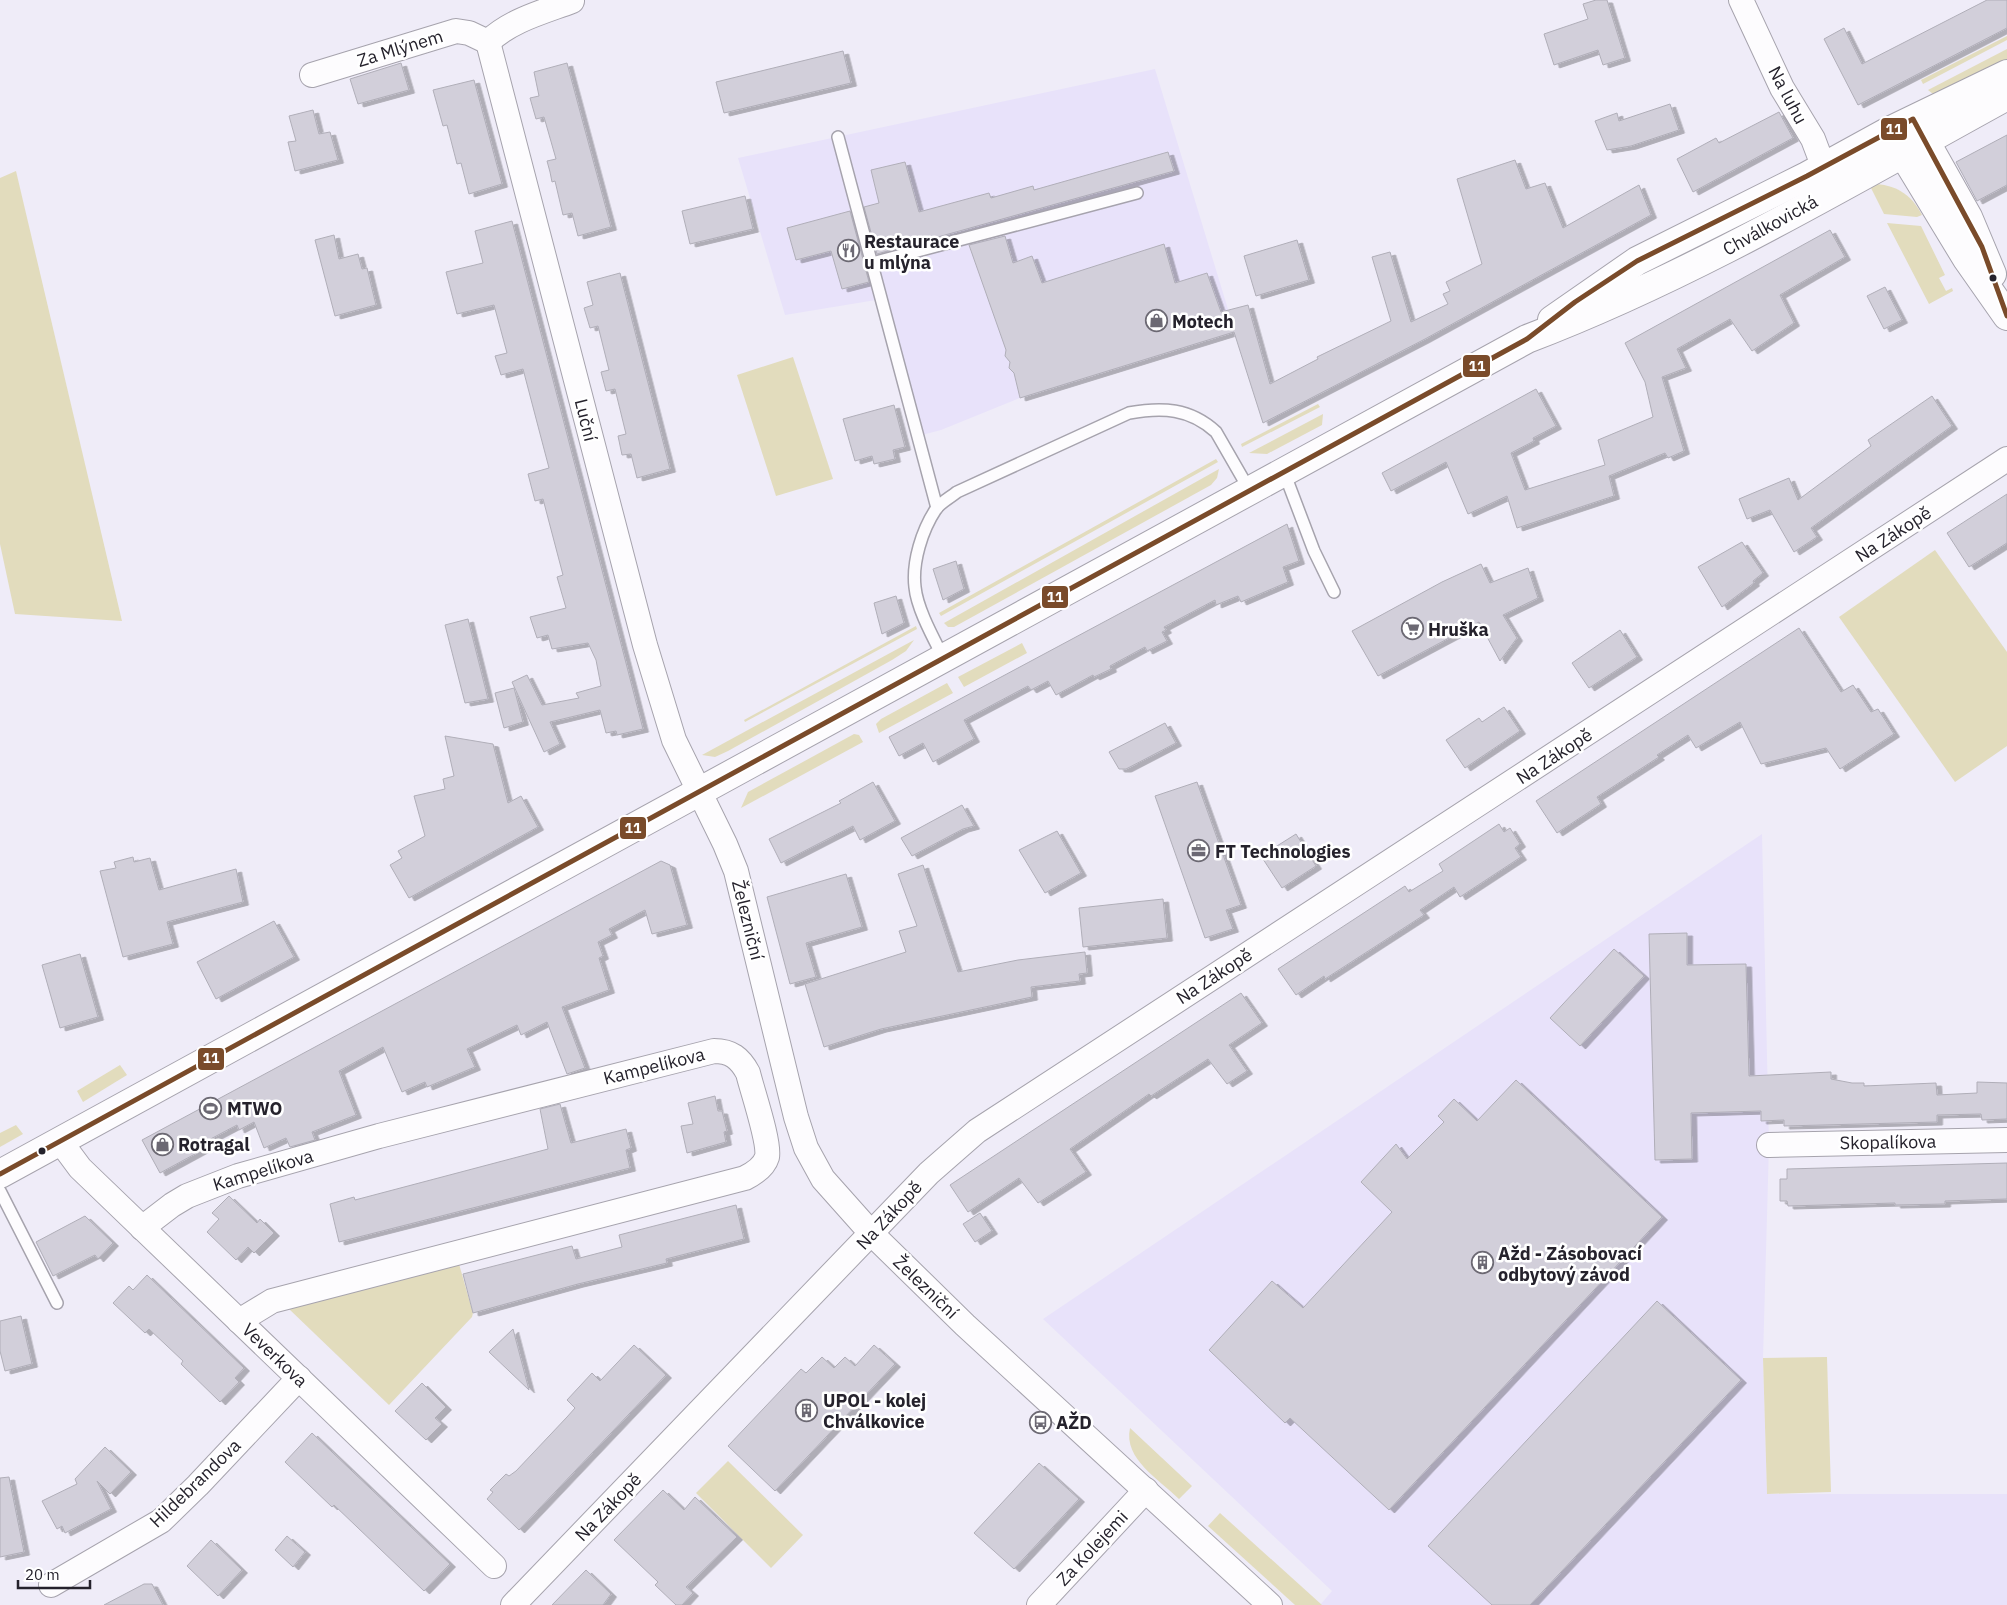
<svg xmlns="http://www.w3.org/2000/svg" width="2007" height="1605" font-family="'IBM Plex Sans',sans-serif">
<defs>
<filter id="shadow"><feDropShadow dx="5.5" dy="3" stdDeviation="0" flood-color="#0004"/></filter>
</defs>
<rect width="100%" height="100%" fill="#efecf8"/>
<g fill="#e8e2fa">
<polygon points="1155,69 1234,329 1228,334 1020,398 941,430 918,436 882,299 785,315 738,158"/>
<polygon points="1762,834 1769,1145 1763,1358 1767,1494 2007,1494 2007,1605 1320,1605 1332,1591 1043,1319"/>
</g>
<g fill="#e2dcbd">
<polygon points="2007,36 2007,40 1923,84 1921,80"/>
<polygon points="2007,49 2007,62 1933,94 1928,90"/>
<polygon points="16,171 122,621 15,614 0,544 0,178"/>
<path d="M1869,184c24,-1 42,9 53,31l-5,2 -33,-3z"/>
<polygon points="1887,223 1921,226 1945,275 1939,278 1946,291 1952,288 1953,291 1929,304"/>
<polygon points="793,357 833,479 776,496 737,375"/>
<polygon points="1318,404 1320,407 1242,447 1241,444"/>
<polygon points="1323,414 1322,425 1267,454 1249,453"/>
<polygon points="1216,459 1218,462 941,616 939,613"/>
<polygon points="1219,469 1217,478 1211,485 954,627 948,627 944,623"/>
<polygon points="1935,550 2007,652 2007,746 1955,782 1839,617"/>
<polygon points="916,626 917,629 745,722 744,720"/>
<polygon points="914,640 906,651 892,660 728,751 715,757 702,755"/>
<polygon points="1022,643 1027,653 964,687 958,677"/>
<polygon points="947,683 953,693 879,733 876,724 881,719"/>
<polygon points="854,734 859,735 863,742 741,808 748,792"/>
<polygon points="120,1065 127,1075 83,1102 77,1091"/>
<polygon points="16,1125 23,1134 0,1147 0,1133"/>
<polygon points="459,1264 473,1313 472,1317 389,1405 288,1308"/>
<polygon points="1827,1357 1831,1492 1767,1494 1763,1358"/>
<path d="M1130,1428l62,58 -13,13c-19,-19 -56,-40 -49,-71z"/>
<polygon points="728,1461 803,1535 771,1568 696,1493"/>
<polygon points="1220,1513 1322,1605 1295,1605 1208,1526"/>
</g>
<g fill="#d2cfda" stroke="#b0aeb8" filter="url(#shadow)">
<polygon points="1596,0 1607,0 1625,58 1603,65 1598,50 1554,65 1544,34 1588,19 1583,4"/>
<polygon points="1987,0 2007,0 2007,28 1858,105 1824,39 1844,28 1862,64"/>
<polygon points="843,51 851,83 724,113 716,82"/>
<polygon points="401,63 409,90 358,104 350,79"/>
<polygon points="567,63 611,227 578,236 572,213 563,215 555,181 552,182 550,172 547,161 556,159 544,117 536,119 530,98 539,96 534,72"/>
<polygon points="474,80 502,184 469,194 461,163 457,164 447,125 443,126 433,90"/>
<polygon points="1670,104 1679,130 1631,146 1607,150 1595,121 1617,113 1619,121"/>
<polygon points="313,110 319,134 330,132 338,160 295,171 288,142 296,141 289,116"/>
<polygon points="1779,112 1793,138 1693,192 1677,159 1716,138 1719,143"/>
<polygon points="2007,135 2007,185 1977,201 1956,162"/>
<polygon points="1168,152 1174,171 877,254 864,207 879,203 871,170 905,162 919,212 989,193 991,198 1033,186 1034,190"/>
<polygon points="1515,160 1526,189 1545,183 1563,228 1639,185 1651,215 1425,339 1263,423 1234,332 1020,398 1014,373 1009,368 1010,362 1005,356 1006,350 969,245 1005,236 1013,263 1032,256 1042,283 1164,244 1175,283 1207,273 1221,312 1248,305 1270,384 1318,359 1317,357 1391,321 1372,257 1390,252 1411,322 1448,304 1443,294 1450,291 1446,282 1482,264 1457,179"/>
<polygon points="745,196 753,229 690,244 682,211"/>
<polygon points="850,211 869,282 842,289 831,251 796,260 787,228"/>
<polygon points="512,221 643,729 617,735 616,731 606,733 600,710 550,722 560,744 544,752 512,682 527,675 542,705 579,698 576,693 601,686 596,660 588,643 552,649 548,635 537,638 530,617 566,608 557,577 563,575 543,499 535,501 528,474 549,468 523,369 501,375 495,356 507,353 494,305 457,314 446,272 483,263 475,231"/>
<polygon points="1830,230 1845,257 1780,295 1794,323 1752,351 1730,319 1677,349 1686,368 1662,377 1684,451 1668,458 1665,453 1609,476 1614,496 1517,528 1507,496 1468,514 1446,462 1391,491 1382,473 1536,389 1556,426 1533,438 1534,441 1511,453 1525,490 1605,465 1598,440 1653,417 1645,382 1625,343"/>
<polygon points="334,235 339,259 358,254 362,269 367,268 376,305 335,316 315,240"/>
<polygon points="1297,240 1309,280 1256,296 1244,256"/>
<polygon points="620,273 670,469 637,478 631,454 622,455 618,436 626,434 615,389 606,391 601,372 609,370 598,326 590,328 584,308 593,305 587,282"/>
<polygon points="1885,287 1902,320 1884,329 1867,296"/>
<polygon points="1932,396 1952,426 1811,528 1817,537 1794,552 1770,510 1747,519 1739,499 1789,478 1798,500 1871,446 1868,440"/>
<polygon points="894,405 905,447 893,450 895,459 874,464 872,456 855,461 843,419"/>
<polygon points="2007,494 2007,543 1969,567 1947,533"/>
<polygon points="1287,524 1299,561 1283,567 1288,582 1241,602 1238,596 1216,605 1215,600 1164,627 1166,630 1162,632 1167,641 1147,651 1145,647 1110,666 1111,669 1094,677 1093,675 1056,695 1048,681 1031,690 1028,686 964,720 974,739 933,762 923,743 899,756 889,737"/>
<polygon points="1742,542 1763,573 1753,581 1754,583 1722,607 1698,567"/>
<polygon points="956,561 964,589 943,600 933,569"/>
<polygon points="1481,564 1490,583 1528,568 1538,598 1503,615 1517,638 1500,661 1479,622 1378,676 1352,631 1442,582"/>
<polygon points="896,596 904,623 882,634 874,603"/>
<polygon points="468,619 488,699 465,703 445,625"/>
<polygon points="1799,628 1841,692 1853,685 1871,712 1878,709 1894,734 1840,769 1826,748 1761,764 1740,722 1696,748 1688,735 1657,755 1659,757 1597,797 1601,804 1557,833 1536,801"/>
<polygon points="1620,630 1637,657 1589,688 1572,663"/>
<polygon points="514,688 523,722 504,728 495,693"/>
<polygon points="1504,707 1520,731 1465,768 1446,740 1479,718 1482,722"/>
<polygon points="1165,723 1176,743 1126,769 1119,769 1109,752"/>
<polygon points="445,736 493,744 508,803 521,796 538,827 409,898 390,865 402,858 398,851 425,836 414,796 445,789 443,779 454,776"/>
<polygon points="873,782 895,821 860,840 853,826 781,863 769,839 841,803 839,801"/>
<polygon points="1197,782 1241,905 1226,910 1233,929 1205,938 1155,796"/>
<polygon points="962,805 974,826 963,829 912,856 901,838"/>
<polygon points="1499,824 1504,832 1510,828 1520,844 1515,848 1521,857 1460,897 1454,887 1420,910 1424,915 1325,979 1324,976 1296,995 1278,969 1405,886 1409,892 1443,871 1439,864"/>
<polygon points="1057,831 1081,873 1045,893 1019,850"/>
<polygon points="1296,834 1316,866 1282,888 1261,856"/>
<polygon points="133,857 134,862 150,858 159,890 236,869 243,902 167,922 173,944 123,957 100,871 116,868 114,862"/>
<polygon points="661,861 670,865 687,925 652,934 645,910 609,929 612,935 598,942 603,956 599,958 609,990 562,1007 585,1068 567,1074 547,1022 521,1035 517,1025 467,1049 475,1067 427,1087 425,1082 402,1092 383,1047 339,1071 356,1115 312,1132 315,1140 290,1147 286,1138 264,1148 254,1122 239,1130 237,1125 203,1143 206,1148 160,1173 142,1140"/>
<polygon points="923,865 958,972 1018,960 1085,952 1087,973 1079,974 1080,981 1031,987 1032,997 881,1029 824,1047 805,984 906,952 899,931 917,926 898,874"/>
<polygon points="846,874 862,927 806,943 816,977 790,984 767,897"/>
<polygon points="1163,899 1167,938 1083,947 1079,908"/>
<polygon points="274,921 294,957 216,999 197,962"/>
<polygon points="1687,933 1687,965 1746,964 1749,1076 1831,1072 1831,1079 1852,1083 1864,1083 1864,1086 1936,1083 1937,1095 1977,1093 1977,1082 2007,1083 2007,1119 1982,1120 1981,1114 1937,1115 1937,1122 1784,1126 1784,1120 1761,1121 1761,1111 1691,1113 1692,1159 1655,1160 1649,934"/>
<polygon points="1614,949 1644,976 1580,1046 1550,1018"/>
<polygon points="80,954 98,1017 60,1028 42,965"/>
<polygon points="1241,993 1262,1023 1229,1045 1247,1071 1227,1084 1208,1059 1151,1096 1149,1094 1070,1149 1086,1172 1038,1203 1019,1178 968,1212 950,1185"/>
<polygon points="1516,1080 1662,1217 1389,1510 1290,1418 1285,1423 1209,1350 1272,1281 1303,1308 1392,1212 1361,1182 1396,1144 1407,1159 1444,1122 1438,1116 1454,1099 1477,1121"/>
<polygon points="715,1096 718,1111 722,1111 727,1131 724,1132 726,1142 687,1153 681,1126 693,1124 688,1103"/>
<polygon points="560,1104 571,1143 626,1129 631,1148 626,1150 630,1168 339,1242 330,1204 354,1197 355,1200 548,1149 540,1109"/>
<polygon points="2007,1163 2007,1199 1945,1201 1945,1204 1895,1205 1895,1203 1788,1206 1787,1201 1780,1201 1780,1179 1787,1179 1787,1169"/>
<polygon points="229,1196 257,1223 260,1219 274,1233 254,1253 248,1247 236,1260 207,1232 219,1219 212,1213"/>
<polygon points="736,1205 744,1239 666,1259 667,1263 578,1284 473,1313 463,1274 572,1246 576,1259 622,1247 619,1235"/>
<polygon points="980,1213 992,1231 975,1242 963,1224"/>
<polygon points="85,1216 113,1243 98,1259 95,1255 53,1276 36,1242"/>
<polygon points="147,1275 244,1368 235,1378 239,1382 220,1402 181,1364 183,1361 149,1329 145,1333 113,1303 129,1286 133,1290"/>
<polygon points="1657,1301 1741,1380 1530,1605 1492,1605 1428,1546"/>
<polygon points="21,1316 32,1364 5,1371 0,1351 0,1321"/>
<polygon points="513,1329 529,1390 489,1352"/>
<polygon points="634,1345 666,1375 519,1530 487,1499 493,1492 490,1490 506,1474 509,1476 516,1471 567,1417 575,1408 567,1400 592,1373 600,1381"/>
<polygon points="874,1345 895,1364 775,1491 728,1446 801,1369 806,1373 822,1357 834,1368 845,1357 855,1366"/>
<polygon points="422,1383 446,1407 435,1418 442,1424 426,1440 395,1411"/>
<polygon points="312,1433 450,1564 424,1591 334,1505 332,1507 285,1462"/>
<polygon points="105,1447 131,1472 110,1494 97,1481 111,1509 65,1533 62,1526 57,1529 42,1501 77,1484 75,1479"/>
<polygon points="1039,1463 1079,1499 1014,1569 974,1533"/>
<polygon points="9,1477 24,1552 0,1557 0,1478"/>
<polygon points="663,1490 684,1510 695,1497 737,1537 686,1587 693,1593 682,1605 676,1605 655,1585 658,1582 614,1540"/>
<polygon points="287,1536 305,1552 293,1567 275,1550"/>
<polygon points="211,1540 242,1570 218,1596 187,1566"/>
<polygon points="586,1570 611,1594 603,1605 552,1605"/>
<polygon points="144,1584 152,1584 163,1605 104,1605"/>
</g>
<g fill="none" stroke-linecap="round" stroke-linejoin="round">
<defs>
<g id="lane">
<polyline points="838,137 937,508"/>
<polyline points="872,263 1137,193"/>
<polyline points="1284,472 1314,551 1334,592"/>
<path d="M944,659c-10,-20 -27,-50 -29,-72 -3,-25 7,-57 21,-78 5,-7 15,-12 21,-17l172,-79c33,-6 61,-5 87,19l34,59"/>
<polyline points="0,1191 57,1303"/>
</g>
<g id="street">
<polyline points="1741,0 1782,88 1813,139 1830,184"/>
<polyline points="488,42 645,645 674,740 725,844 736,871 796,1117 806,1148 823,1179 872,1234 965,1325 1270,1605"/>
<path d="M488,42c23,-22 55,-30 84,-41"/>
<polyline points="312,75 456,31 469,33 488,42"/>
<polyline points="60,1141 80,1168 494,1566"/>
<polyline points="1769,1145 2007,1140"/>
<path d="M142,1228l30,-23 15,-9 51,-20 141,-40 335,-85c17,0 26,7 34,22 4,17 22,69 19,84 -3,10 -14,17 -22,21l-473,123 -33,20"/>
<polyline points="51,1585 161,1521 198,1485 299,1378"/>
<polyline points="513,1605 929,1173 977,1131 2007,459"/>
<polyline points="1039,1605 1146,1490"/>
</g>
<g id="secondary">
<polyline points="1914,121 1968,217 1992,274"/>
<polyline points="1891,134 1967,259 2007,316"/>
</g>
<g id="primary">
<polyline points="1552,320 1637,261 1807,176 1889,131 2007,74"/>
<path d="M0,1174l1527,-835c168,-64 323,-157 480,-243"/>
</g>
</defs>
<use href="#lane" stroke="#a6a3ad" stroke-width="14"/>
<use href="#street" stroke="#a6a3ad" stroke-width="26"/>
<use href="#secondary" stroke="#a6a3ad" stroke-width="30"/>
<use href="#primary" stroke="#a6a3ad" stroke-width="30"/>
<use href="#lane" stroke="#fdfcfe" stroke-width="11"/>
<use href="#street" stroke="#fdfcfe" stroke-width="24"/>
<use href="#secondary" stroke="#fdfcfe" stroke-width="28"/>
<use href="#primary" stroke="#fdfcfe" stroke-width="28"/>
<defs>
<polyline id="bus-1" points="0,1174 1527,339 1575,302 1637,261 1807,176 1913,119 1982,247 2007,316"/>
</defs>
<use href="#bus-1" stroke="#fff" stroke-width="9"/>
<use href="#bus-1" stroke="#7a4b2a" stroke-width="5"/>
</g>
<defs>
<symbol id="restaurant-ring" viewBox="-11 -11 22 22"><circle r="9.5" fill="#fff" stroke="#6c6973" stroke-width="1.5"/><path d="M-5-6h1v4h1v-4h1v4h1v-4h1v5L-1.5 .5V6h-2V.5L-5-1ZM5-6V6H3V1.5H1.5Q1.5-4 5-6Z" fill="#6c6973"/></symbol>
<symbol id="shop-ring" viewBox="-11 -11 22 22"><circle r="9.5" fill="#fff" stroke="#6c6973" stroke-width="1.5"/><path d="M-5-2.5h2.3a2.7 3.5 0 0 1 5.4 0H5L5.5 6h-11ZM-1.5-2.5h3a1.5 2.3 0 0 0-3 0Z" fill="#6c6973"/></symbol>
<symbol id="supermarket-ring" viewBox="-11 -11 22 22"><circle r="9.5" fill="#fff" stroke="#6c6973" stroke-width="1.5"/><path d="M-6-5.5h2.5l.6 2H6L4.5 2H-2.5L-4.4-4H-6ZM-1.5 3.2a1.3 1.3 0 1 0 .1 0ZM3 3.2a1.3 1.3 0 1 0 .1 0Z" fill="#6c6973"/></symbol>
<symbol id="office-ring" viewBox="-11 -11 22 22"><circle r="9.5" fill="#fff" stroke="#6c6973" stroke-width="1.5"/><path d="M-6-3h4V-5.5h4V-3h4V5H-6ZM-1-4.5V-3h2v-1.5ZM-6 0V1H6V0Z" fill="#6c6973"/></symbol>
<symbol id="stadium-ring" viewBox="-11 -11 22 22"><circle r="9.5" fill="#fff" stroke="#6c6973" stroke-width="1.5"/><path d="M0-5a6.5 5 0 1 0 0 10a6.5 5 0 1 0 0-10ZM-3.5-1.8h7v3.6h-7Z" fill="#6c6973"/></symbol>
<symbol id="building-ring" viewBox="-11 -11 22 22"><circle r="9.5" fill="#fff" stroke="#6c6973" stroke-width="1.5"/><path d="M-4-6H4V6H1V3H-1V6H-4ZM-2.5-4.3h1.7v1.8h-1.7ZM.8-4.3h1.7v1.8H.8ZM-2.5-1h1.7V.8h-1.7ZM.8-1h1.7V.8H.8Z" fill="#6c6973"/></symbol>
<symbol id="bus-ring" viewBox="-11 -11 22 22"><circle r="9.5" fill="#fff" stroke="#6c6973" stroke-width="1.5"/><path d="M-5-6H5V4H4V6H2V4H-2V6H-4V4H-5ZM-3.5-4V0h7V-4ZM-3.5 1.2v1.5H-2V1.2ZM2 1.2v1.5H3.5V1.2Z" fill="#6c6973"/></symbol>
</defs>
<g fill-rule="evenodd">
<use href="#restaurant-ring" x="836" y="238" width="25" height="25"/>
<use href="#shop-ring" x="1144" y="308" width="25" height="25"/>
<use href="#supermarket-ring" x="1400" y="616" width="25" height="25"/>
<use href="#office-ring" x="1186" y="838" width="25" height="25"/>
<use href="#stadium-ring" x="198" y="1096" width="25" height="25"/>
<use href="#shop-ring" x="150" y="1132" width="25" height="25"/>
<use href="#building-ring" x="1470" y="1250" width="25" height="25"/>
<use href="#building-ring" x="794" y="1398" width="25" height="25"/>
<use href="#bus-ring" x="1028" y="1410" width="25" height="25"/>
</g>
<g fill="#25222c" stroke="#fff" stroke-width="2">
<circle cx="1993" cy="278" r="4.5"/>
<circle cx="42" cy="1151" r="4.5"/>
</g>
<g text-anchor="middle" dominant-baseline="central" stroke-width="5" stroke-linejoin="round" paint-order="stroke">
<g font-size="18" fill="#25222c" stroke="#fff">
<text transform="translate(400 48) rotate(-17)">Za Mlýnem</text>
<text transform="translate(1788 95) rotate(62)">Na luhu</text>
<text transform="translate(1770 225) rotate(-29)">Chválkovická</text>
<text transform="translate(586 420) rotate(76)">Luční</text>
<text transform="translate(1893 534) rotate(-33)">Na Zákopě</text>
<text transform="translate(1554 756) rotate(-33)">Na Zákopě</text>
<text transform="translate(748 920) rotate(76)">Železniční</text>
<text transform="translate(1214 976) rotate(-33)">Na Zákopě</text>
<text transform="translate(654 1066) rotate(-14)">Kampelíkova</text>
<text transform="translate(1888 1142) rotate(-1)">Skopalíkova</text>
<text transform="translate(263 1170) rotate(-17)">Kampelíkova</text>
<text transform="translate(889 1215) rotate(-47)">Na Zákopě</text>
<text transform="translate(926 1287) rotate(44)">Železniční</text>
<text transform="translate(275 1355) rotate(44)">Veverkova</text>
<text transform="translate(195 1483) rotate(-44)">Hildebrandova</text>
<text transform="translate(608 1507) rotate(-46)">Na Zákopě</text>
<text transform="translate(1092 1548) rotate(-47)">Za Kolejemi</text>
</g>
<g font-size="18" font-weight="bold" fill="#25222c" stroke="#fff" text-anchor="start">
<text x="864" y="241">Restaurace<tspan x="864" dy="21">u mlýna</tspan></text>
<text x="1172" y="321">Motech</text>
<text x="1428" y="629">Hruška</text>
<text x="1215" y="851">FT Technologies</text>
<text x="227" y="1108">MTWO</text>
<text x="178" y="1144">Rotragal</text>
<text x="1498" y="1253">Ažd - Zásobovací<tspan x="1498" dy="21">odbytový závod</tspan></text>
<text x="823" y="1400">UPOL - kolej<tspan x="823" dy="21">Chválkovice</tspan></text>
<text x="1056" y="1422">AŽD</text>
</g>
</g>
<g stroke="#fff" stroke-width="2">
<rect x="1880" y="117" width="28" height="24" rx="5" fill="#7a4b2a"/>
<rect x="1462" y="354" width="29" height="24" rx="5" fill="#7a4b2a"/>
<rect x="1041" y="585" width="28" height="24" rx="5" fill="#7a4b2a"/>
<rect x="619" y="816" width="28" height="24" rx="5" fill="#7a4b2a"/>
<rect x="197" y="1047" width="28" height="24" rx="5" fill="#7a4b2a"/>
</g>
<g font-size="14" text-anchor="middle" font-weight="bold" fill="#fff">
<text x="1894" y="134">11</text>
<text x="1477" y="371">11</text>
<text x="1055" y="602">11</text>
<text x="633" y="833">11</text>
<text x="211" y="1063">11</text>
</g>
<path d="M18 1580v8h72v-8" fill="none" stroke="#25222c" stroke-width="2.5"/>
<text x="25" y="1580" font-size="15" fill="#25222c" stroke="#ffffff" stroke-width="4" paint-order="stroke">20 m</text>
</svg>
